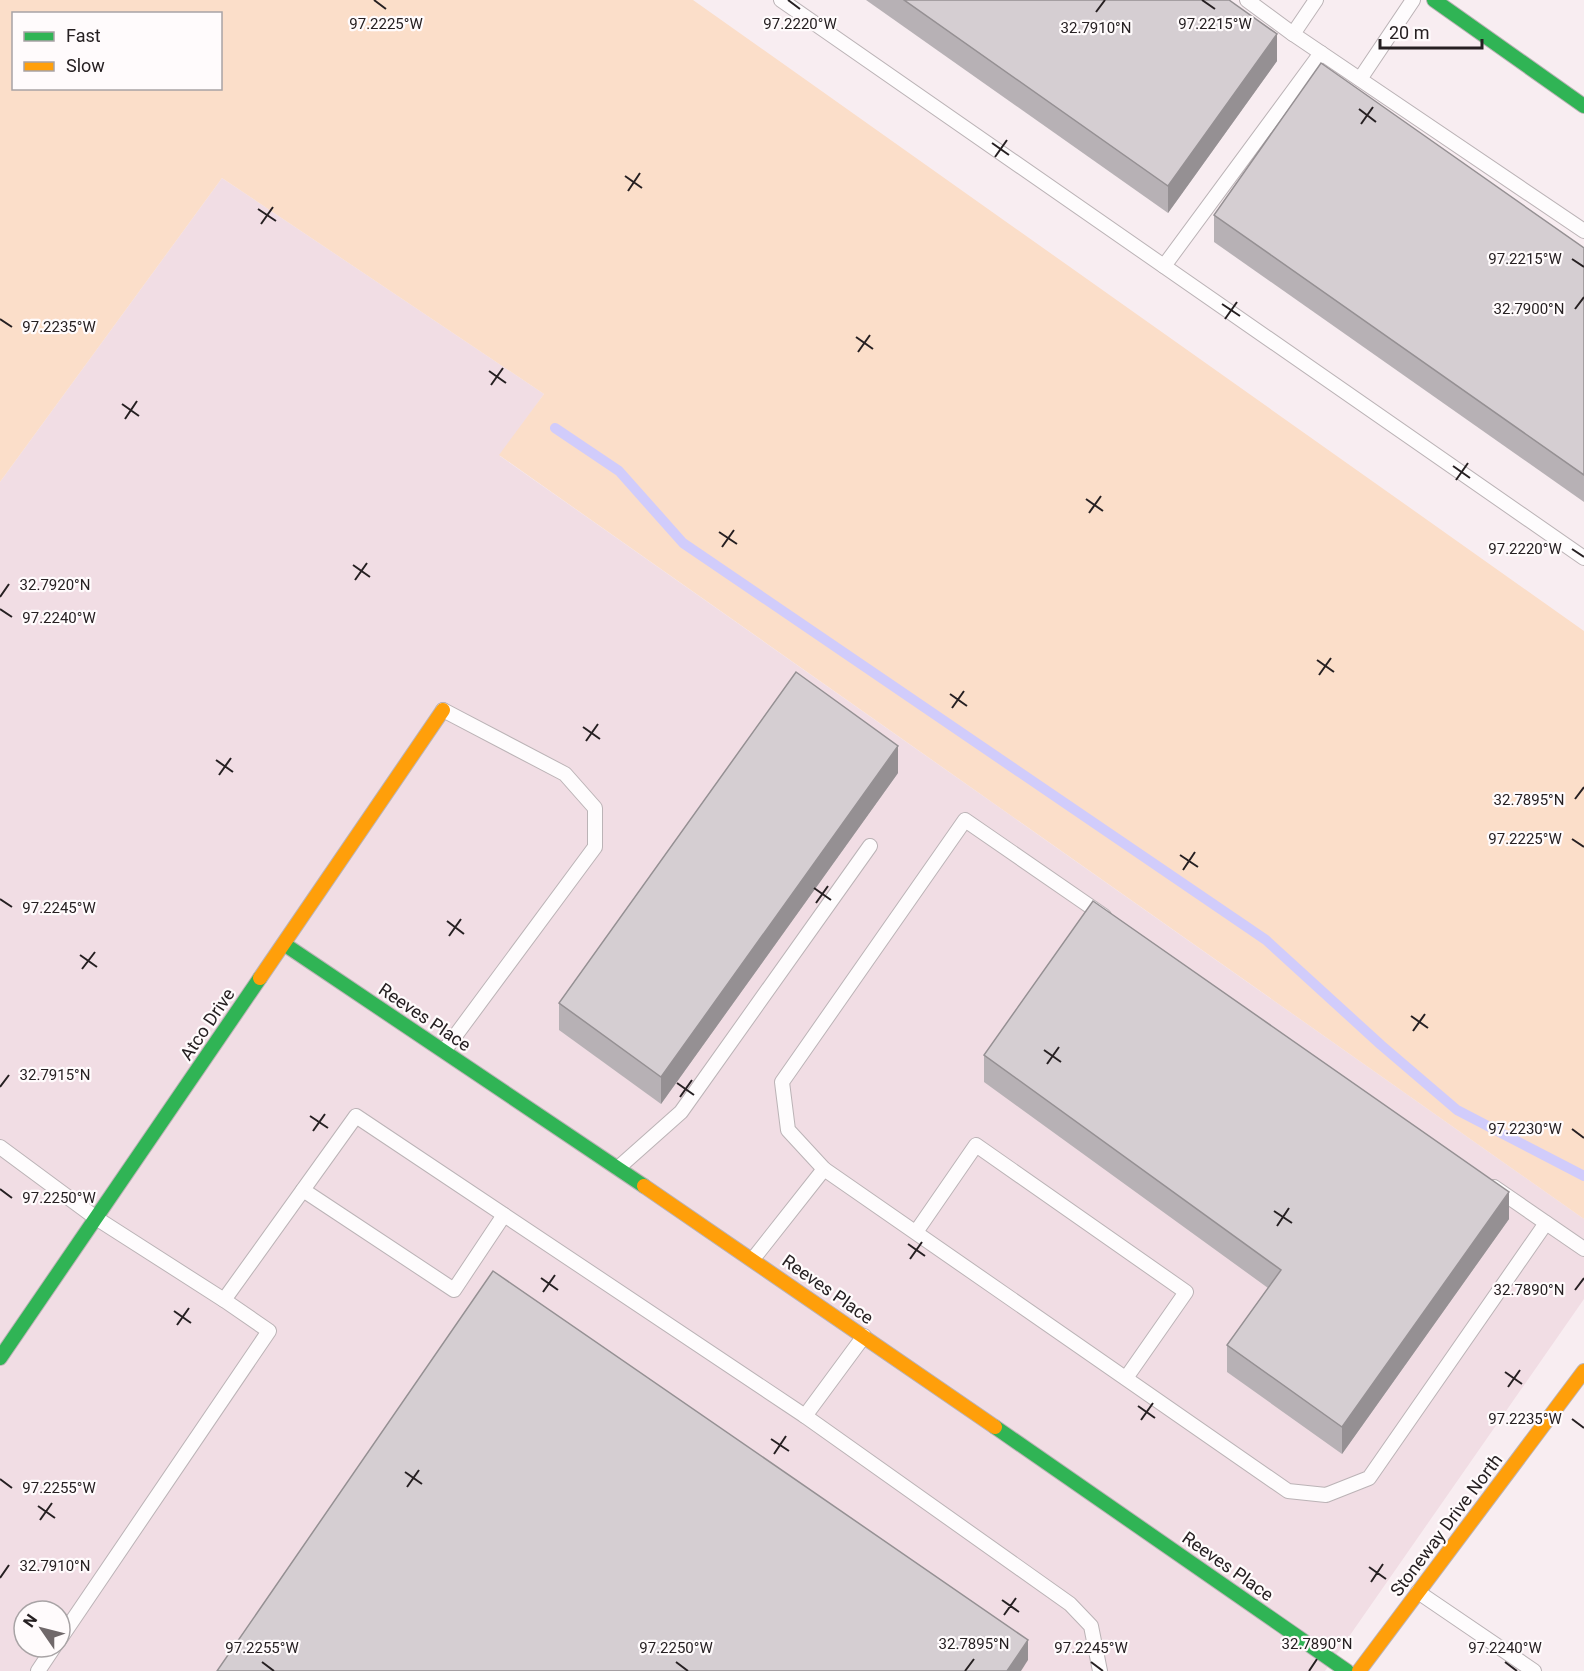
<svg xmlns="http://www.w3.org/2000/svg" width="1584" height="1671" font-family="Roboto,sans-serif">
<rect width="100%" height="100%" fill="#f8edf1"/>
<path fill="#f1dde4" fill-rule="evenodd" d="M222,178l322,216 -44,62 1084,763v80l-259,372h-1325v-1189zM24,1611h36v36h-36z"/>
<path fill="#fbdec9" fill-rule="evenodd" d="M0,0h693l891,631v588l-1085,-764 45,-61 -322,-216 -222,304zM14,14h206v74h-206z"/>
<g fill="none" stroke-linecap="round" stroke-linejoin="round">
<polyline stroke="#d1ccfb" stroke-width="10" points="555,428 619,471 683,543 1266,940 1381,1045 1457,1110 1584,1176"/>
<defs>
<g id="lane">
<polyline points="781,0 1584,558"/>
<polyline points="1247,0 1293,34"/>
<polyline points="1316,0 1293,34 1584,231"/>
<polyline points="1360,79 1413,0"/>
<polyline points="1164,266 1321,53"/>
<polyline points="443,710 565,774 595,808 595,847 444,1051"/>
<polyline points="0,1147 96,1218 224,1300 356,1116 805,1416"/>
<polyline points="618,1168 681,1112 870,846"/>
<polyline points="824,1169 1288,1491 1326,1495 1369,1478 1546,1223"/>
<polyline points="1494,1187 1584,1249"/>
<polyline points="303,1190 454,1290 504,1215"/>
<polyline points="916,1232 976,1145 1186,1292 1126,1378"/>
<polyline points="753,1259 824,1169 788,1130 782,1082 965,820 1104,916"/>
<polyline points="864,1336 805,1416 1070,1604 1091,1626 1100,1671"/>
<polyline points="1418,1592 1534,1671"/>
<polyline points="60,1639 269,1331 224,1300"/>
<polyline points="38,1671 54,1647"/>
</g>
<g id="fast">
<polyline points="1434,0 1584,106"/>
<polyline points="284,944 644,1186"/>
<polyline points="0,1358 260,978"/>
<polyline points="995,1427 1347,1671"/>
</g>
<g id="slow">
<polyline points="260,978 443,710"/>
<polyline points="644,1186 995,1427"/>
<polyline points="1359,1671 1584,1371"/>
</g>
</defs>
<use href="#lane" stroke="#bbb3b6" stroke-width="16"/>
<use href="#fast" stroke="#bbb3b6" stroke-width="16"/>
<use href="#slow" stroke="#bbb3b6" stroke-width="16"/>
<use href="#lane" stroke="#fefcfd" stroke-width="14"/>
<use href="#fast" stroke="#30b455" stroke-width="14"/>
<use href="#slow" stroke="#ff9f0a" stroke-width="14"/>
</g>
<g fill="#b7b1b5">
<polygon points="866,0 1229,0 1277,61 1168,213"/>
<polygon points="1214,215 1584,248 1584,502 1214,242"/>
<polygon points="898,773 661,1104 559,1030 559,1003"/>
<polygon points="984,1055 1509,1219 1342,1454 1227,1372 1227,1345 1268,1288 984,1082"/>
</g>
<g fill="#959093">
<polygon points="1277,34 1277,61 1168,213 1168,186"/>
<polygon points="898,746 898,773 661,1104 661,1077"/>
<polygon points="1509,1192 1509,1219 1342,1454 1342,1427"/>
<polygon points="1028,1640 1028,1660 1021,1671 1007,1671"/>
</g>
<g fill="#d5ced2" stroke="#959093" stroke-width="1.5">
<polygon points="904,0 1229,0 1277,34 1168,186"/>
<polygon points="1321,63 1584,248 1584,475 1214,215"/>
<polygon points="796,672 898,746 661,1077 559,1003"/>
<polygon points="1093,901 1509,1192 1342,1427 1227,1345 1281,1270 984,1055"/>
<polygon points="493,1271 1028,1640 1007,1671 217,1671"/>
</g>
<path fill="none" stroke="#262022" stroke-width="2" d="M374,0l12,9M788,0l12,9M1202,0l13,9M1096,12l9,-12M1359,109l17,13M1361,124l12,-17M992,143l17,12M995,157l12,-17M625,176l17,12M628,191l12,-18M258,209l18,12M261,224l12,-17M1572,259l12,8M1222,304l18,12M1575,309l9,-12M0,319l12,8M1225,319l12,-17M856,337l17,12M858,352l12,-17M489,371l17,12M491,385l12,-17M122,404l17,12M125,419l12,-18M1453,466l17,12M1456,480l12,-17M1086,499l17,12M1089,513l12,-17M719,532l18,12M722,547l12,-17M1572,549l12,8M353,565l17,12M355,580l12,-17M0,597l9,-13M0,609l12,8M1317,660l17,12M1319,675l12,-17M950,694l17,12M952,708l12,-17M583,727l17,12M586,741l12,-17M216,760l17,12M219,775l12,-17M1575,799l9,-12M1572,839l12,8M1180,855l18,12M1183,870l12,-18M814,888l17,12M0,899l12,8M816,903l12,-17M447,921l17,13M449,936l12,-17M80,955l17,12M82,969l13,-17M1411,1016l17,12M1413,1031l12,-17M1044,1050l17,12M1047,1064l12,-17M677,1083l17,12M0,1087l9,-12M680,1097l12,-17M310,1116l18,12M1572,1129l12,9M313,1131l12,-17M0,1189l12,9M1274,1211l18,12M1277,1226l12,-18M908,1244l17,12M910,1259l12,-17M541,1278l17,12M1575,1290l9,-12M543,1292l12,-17M174,1311l17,12M177,1325l12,-17M1505,1372l17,12M1508,1387l12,-17M1138,1406l17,12M1572,1419l12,9M1141,1420l12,-17M771,1439l18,12M774,1454l12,-18M405,1472l17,12M0,1479l12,9M407,1487l12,-17M38,1506l17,12M40,1520l12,-17M1369,1567l17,12M0,1578l9,-13M1371,1582l12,-18M1002,1600l17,12M1004,1615l12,-17M262,1662l12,9M676,1662l12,9M1091,1662l12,9M1505,1662l12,9M965,1671l9,-12M1309,1671l8,-12"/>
<g text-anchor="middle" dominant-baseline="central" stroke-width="4.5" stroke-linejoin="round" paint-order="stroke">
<g font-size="18" fill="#262022" stroke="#fffbfc">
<text transform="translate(425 1017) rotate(34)">Reeves Place</text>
<text transform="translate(207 1024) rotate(-56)">Atco Drive</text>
<text transform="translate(828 1289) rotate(35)">Reeves Place</text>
<text transform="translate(1446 1525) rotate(-53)">Stoneway Drive North</text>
<text transform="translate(1228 1566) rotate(35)">Reeves Place</text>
</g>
</g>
<g font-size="15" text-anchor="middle" fill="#262022" stroke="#fffbfc" stroke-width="4.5" stroke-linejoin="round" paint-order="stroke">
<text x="800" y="29">97.2220°W</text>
<text x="386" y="29">97.2225°W</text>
<text x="1215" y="29">97.2215°W</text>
<text x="1096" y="33">32.7910°N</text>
<text x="1525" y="264">97.2215°W</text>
<text x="1529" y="314">32.7900°N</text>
<text x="59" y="332">97.2235°W</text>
<text x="1525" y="554">97.2220°W</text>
<text x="55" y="590">32.7920°N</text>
<text x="59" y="623">97.2240°W</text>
<text x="1529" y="805">32.7895°N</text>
<text x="1525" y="844">97.2225°W</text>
<text x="59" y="913">97.2245°W</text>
<text x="55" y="1080">32.7915°N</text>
<text x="1525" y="1134">97.2230°W</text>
<text x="59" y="1203">97.2250°W</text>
<text x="1529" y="1295">32.7890°N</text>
<text x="1525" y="1424">97.2235°W</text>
<text x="59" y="1493">97.2255°W</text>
<text x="55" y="1571">32.7910°N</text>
<text x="974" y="1649">32.7895°N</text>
<text x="1317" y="1649">32.7890°N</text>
<text x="262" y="1653">97.2255°W</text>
<text x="676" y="1653">97.2250°W</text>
<text x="1091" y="1653">97.2245°W</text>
<text x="1505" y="1653">97.2240°W</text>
</g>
<rect x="12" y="12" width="210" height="78" fill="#fffbfc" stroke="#a8a3a5" stroke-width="1.5"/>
<rect x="24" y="32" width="30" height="9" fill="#30b455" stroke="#a8a3a5" stroke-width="1.5"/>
<text x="66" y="42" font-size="18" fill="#262022">Fast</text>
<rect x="24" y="62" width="30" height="9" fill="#ff9f0a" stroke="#a8a3a5" stroke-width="1.5"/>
<text x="66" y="72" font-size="18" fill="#262022">Slow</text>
<g transform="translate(42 1629) rotate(305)"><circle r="28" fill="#fffbfc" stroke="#a8a3a5" stroke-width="1.5"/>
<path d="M0-4.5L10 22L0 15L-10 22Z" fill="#70686a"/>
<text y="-9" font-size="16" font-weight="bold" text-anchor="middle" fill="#262022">N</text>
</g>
<path d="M1380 39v9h102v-9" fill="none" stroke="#262022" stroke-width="3"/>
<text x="1389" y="39" font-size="18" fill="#262022" stroke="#fffbfc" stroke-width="4.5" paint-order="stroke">20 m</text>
</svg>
